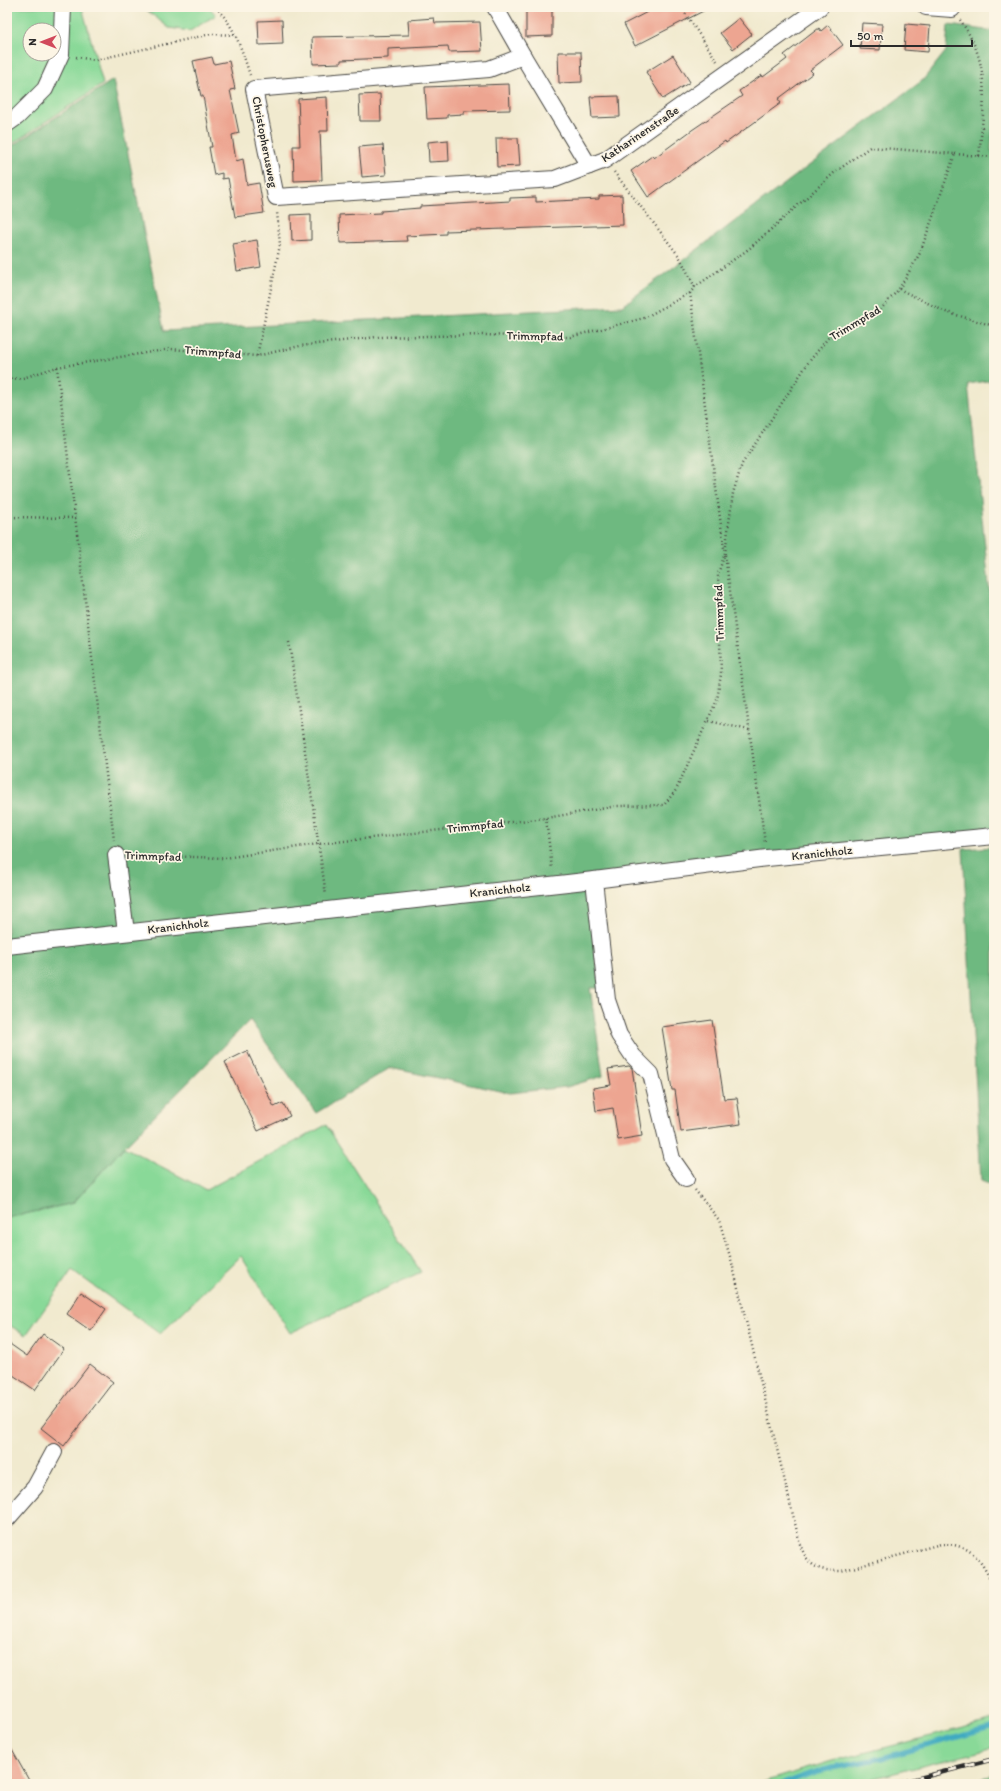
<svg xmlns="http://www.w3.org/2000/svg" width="1001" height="1791" font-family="Itim,sans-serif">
<rect width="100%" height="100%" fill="#fcf5e5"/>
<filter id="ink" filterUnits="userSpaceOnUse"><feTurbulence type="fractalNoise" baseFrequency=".025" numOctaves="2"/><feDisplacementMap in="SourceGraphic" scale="8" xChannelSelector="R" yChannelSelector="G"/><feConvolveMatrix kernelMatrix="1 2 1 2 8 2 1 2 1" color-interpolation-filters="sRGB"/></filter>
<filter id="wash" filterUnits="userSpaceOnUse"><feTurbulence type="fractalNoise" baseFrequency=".012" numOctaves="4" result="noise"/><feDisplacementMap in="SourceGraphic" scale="16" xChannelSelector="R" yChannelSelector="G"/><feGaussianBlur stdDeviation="0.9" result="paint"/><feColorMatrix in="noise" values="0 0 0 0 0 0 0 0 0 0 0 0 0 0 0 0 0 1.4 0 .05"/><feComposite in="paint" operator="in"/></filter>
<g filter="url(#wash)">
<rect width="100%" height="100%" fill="#f1eacf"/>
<g fill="#89d998" stroke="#5a8262" fill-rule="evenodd">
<path d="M7,7h75l21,77 -96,63zM30,30h24v24h-24z"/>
<polygon points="143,7 209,7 216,15 190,31 169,28"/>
<polygon points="326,1125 421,1272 290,1333 241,1256 160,1334 72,1270 26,1335 7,1324 7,1218 73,1203 124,1147 206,1190"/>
<polygon points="994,1720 994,1748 851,1784 757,1784 832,1761"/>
<polygon points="994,1775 994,1784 960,1784"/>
</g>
<g fill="#6eb980" stroke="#4c7256">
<polygon points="948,25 994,31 994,115 991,151 994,151 994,380 968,384 994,633 994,837 586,876 600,988 590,988 603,1076 567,1087 510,1093 390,1068 316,1113 250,1020 124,1147 73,1203 7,1218 7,149 113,80 164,331 622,306 923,80 946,51"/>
<polygon points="994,847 994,1186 981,1181 963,849"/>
</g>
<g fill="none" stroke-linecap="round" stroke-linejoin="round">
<polyline stroke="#41aac1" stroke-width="5" points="782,1784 818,1771 882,1758 994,1727"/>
</g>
<g id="blocks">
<g fill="#eda591">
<polygon points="526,7 552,7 552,36 526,37"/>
<polygon points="657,7 711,7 635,46 624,24"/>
<polygon points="434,18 435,23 480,22 482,51 449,52 448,46 388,49 388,58 341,60 341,63 313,64 312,37 409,35 408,20"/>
<polygon points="739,18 752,34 733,49 720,33"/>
<polygon points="282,20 283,44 259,45 258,21"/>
<polygon points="862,23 882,24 880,50 860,49"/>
<polygon points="906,24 930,26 928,52 904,50"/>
<polygon points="828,25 843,45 810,70 813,73 778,99 781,103 726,143 725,141 648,197 631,171 652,156 654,158 692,130 742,96 739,91 762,75 763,77 787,59 784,55 819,28 821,31"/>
<polygon points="558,52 581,52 582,82 559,83"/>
<polygon points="673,55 690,82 663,99 646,72"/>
<polygon points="212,57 214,64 229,61 235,89 230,90 239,133 232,135 236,161 243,159 247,185 259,183 264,213 235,217 228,178 222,179 222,173 214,175 209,147 212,147 203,96 201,96 193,61"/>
<polygon points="509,84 510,110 464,111 464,114 447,115 447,118 427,119 425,87"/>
<polygon points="380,94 381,121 360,121 359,95"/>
<polygon points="619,96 620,117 592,118 590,97"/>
<polygon points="327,97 328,131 320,131 322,180 294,181 293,146 300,146 298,99"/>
<polygon points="496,138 518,138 520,166 497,167"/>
<polygon points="448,140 449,161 429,162 428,142"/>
<polygon points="383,145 386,175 362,177 359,147"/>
<polygon points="622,195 623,225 446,231 446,234 406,236 407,241 340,243 339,215 381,213 381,211 420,208 420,206 510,201 510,198 536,197 536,202 599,199 599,196"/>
<polygon points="311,214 311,240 292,241 291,215"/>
<polygon points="257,240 261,267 237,271 233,244"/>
<polygon points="712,1020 724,1099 737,1098 741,1124 681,1132 675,1090 672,1090 662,1027"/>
<polygon points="247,1051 274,1107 283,1103 290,1116 258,1131 225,1062"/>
<polygon points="629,1066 632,1068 642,1136 618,1140 613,1108 596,1111 593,1088 611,1085 608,1069"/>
<polygon points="81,1292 106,1309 91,1331 67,1314"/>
<polygon points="43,1334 64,1349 35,1390 7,1371 7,1342 27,1356"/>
<polygon points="90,1364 113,1382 64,1446 41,1428"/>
<polygon points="7,1741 31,1784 7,1784"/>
</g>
</g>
</g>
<g filter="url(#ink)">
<use href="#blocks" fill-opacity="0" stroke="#494844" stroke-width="1"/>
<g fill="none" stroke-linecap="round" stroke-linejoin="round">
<defs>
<g id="minor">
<polyline points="495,7 523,56 589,166 605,160 820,7"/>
<polyline points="926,7 952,9 952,7"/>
<polyline points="523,56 489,69 254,89 276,197 555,179 589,166"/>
<polyline points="7,124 17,117 45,89 61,54 63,7"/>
<polyline points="116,855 126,932"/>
<polyline points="594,880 607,1000 619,1035 633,1056 651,1074 672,1159 686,1179"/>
<polyline points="7,946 594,880 767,858 994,836"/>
<polyline points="7,1519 35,1487 54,1452"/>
</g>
</defs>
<use href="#minor" stroke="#494844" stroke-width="18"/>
<g stroke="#494844" stroke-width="2.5" stroke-dasharray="1 3" stroke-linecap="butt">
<path d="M216,7c20,22 25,41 34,68"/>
<polyline points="681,7 717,61"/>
<path d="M960,20c32,44 24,85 19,136"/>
<polyline points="76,57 95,60 211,34 236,35"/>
<polyline points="955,154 994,157"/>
<polyline points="614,172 679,256 695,287"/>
<polyline points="899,289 946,312 994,326"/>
<polyline points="690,293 724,548"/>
<polyline points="257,356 280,245 277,212"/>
<polyline points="57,367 114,840"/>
<polyline points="7,379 23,378 57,367 171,349 257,356 300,346 377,337 482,335 570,337 644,318 690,293 695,287 750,248 834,173 870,147 955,154 920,253 899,289 881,309 828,338 808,363 742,464 733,493 725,553 718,574 721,674 717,700 676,790 664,805 617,806 546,818 318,844 225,858 130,855"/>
<polyline points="7,517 76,518"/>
<polyline points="725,555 765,843"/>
<polyline points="289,642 326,895"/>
<polyline points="709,721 749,730"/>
<polyline points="546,818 552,869"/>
<path d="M695,1190l24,30 13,43 68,281c8,23 18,27 41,27l100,-27c33,0 40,17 53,43"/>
</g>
<use href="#minor" stroke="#fff" stroke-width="16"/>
<defs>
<polyline id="rail" points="896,1784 994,1759"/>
</defs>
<use href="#rail" stroke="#2b2b2b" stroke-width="4.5"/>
<use href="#rail" stroke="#fcf5e5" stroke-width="3" stroke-dasharray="9" stroke-linecap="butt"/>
</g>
</g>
<g text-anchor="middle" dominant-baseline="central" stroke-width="3.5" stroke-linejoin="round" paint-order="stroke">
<g font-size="12" fill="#2b2b2b" stroke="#fcf5e5">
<text transform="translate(640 134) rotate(-34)">Katharinenstraße</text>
<text transform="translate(265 142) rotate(79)">Christopherusweg</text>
<text transform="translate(855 323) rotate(-31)">Trimmpfad</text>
<text transform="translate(535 336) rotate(1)">Trimmpfad</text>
<text transform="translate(213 352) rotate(5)">Trimmpfad</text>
<text transform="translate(719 613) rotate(-92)">Trimmpfad</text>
<text transform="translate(475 826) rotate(-6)">Trimmpfad</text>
<text transform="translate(822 853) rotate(-6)">Kranichholz</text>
<text transform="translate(153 856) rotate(2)">Trimmpfad</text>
<text transform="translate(500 890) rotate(-6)">Kranichholz</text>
<text transform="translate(178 926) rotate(-7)">Kranichholz</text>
</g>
</g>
<rect width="1001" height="1791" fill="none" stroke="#fcf5e5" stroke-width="24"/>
<g transform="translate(42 42) rotate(270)"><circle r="19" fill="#fcf5e5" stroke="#a8a49b"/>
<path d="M0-3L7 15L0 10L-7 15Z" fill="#d1495b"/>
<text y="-6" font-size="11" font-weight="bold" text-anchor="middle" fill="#2b2b2b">N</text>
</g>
<path d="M851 40v6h121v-6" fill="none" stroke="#2b2b2b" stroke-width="2"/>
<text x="857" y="40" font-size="12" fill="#2b2b2b" stroke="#fcf5e5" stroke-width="3" paint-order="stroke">50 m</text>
</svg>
